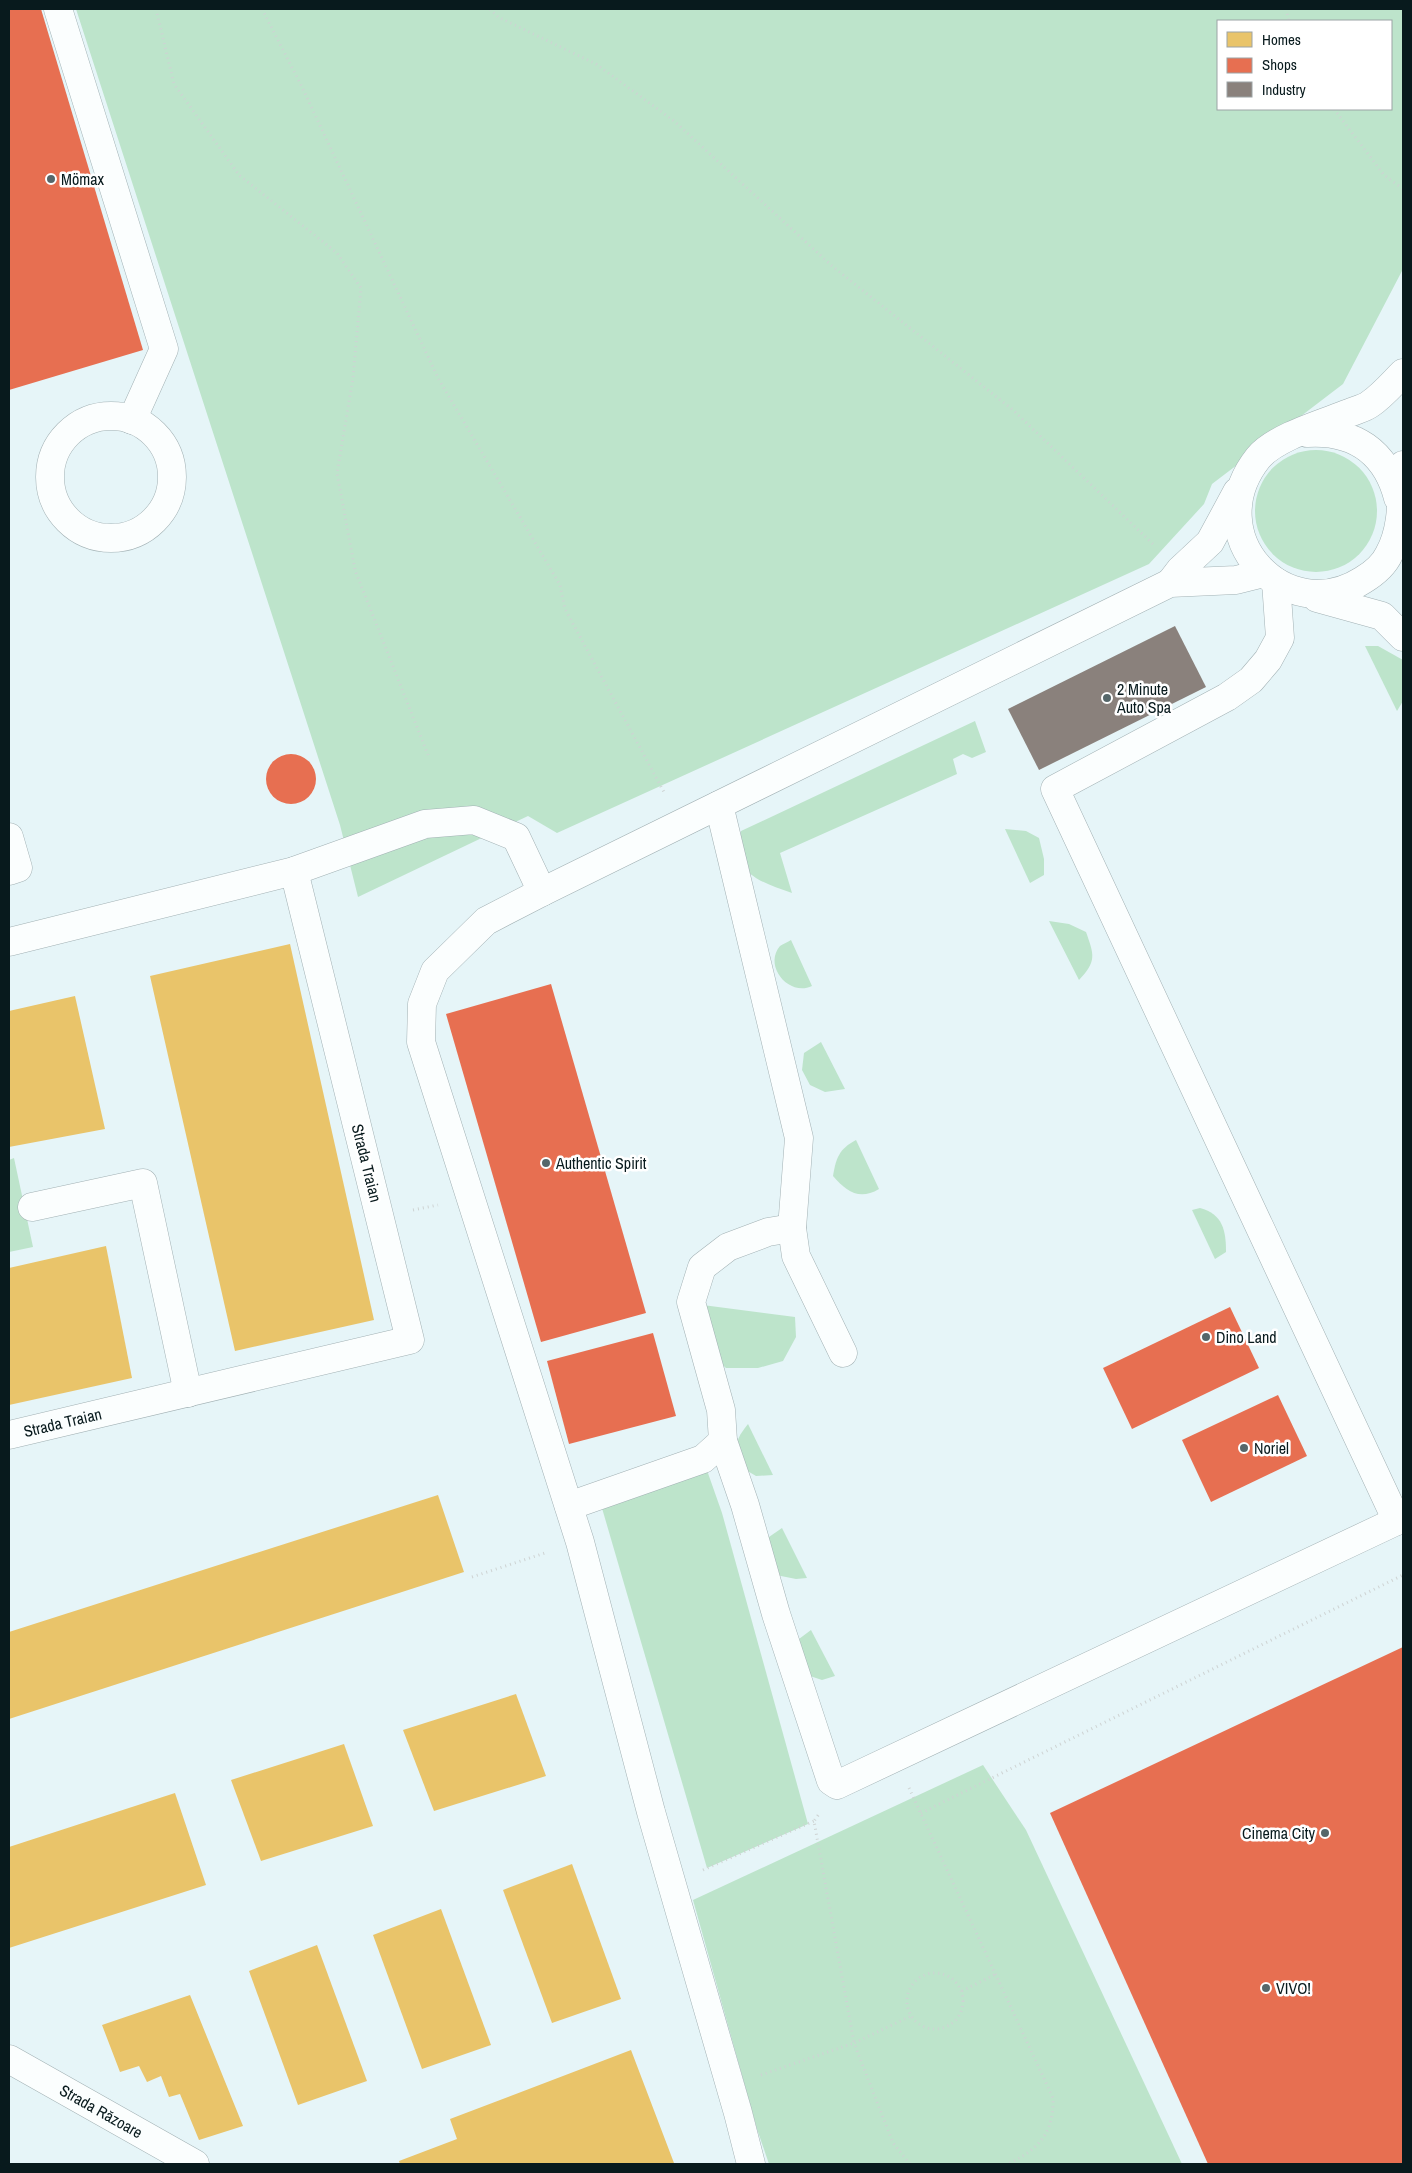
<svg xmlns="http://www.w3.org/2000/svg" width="1412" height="2173" font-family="'Archivo Narrow',sans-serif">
<rect width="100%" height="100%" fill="#e6f5f8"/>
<g fill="#bde4cb" fill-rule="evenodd">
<path d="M76,9h1327v260l-60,115 -131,100 -8,20 -55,60 -592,269 -29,-17 -170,81 -18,-72zM1218,21h173v88h-173z"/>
<circle cx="1316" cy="511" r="61"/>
<polygon points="1365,646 1378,646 1403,660 1403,701 1397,711"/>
<path d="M975,721l11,31 -14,6 -9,-4 -10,5 4,15 -177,79 12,40c-36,-13 -59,-19 -51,-62z"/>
<polygon points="1005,829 1026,831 1039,838 1044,859 1044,875 1030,883"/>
<path d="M1049,921l20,3 17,8c8,23 11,29 -7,48z"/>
<path d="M791,940l21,46c-23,11 -49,-20 -32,-40 3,-2 8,-4 11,-6z"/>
<polygon points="821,1042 845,1089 825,1092 810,1085 802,1070 804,1053"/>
<path d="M856,1140l23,49c-20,12 -33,2 -46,-13 3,-18 6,-27 23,-36z"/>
<polygon points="14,1158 33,1247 9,1252 9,1160"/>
<path d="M1200,1208c23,6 26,23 26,44l-11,7 -23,-49z"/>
<polygon points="695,1304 795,1317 796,1337 783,1361 758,1368 726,1368 708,1353"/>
<path d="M748,1424l25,51 -17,1 -17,-10c-5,-19 -4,-26 9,-42z"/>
<polygon points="703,1459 722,1513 808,1824 707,1868 597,1491"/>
<polygon points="782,1528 807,1578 796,1579 776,1575 763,1547 769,1537"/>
<polygon points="811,1630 835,1676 822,1680 810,1676 799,1639"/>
<polygon points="983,1765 1026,1830 1182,2164 769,2164 757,2129 693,1900"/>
</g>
<g fill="#e9c46a">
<polygon points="290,944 374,1320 235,1351 150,976"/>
<polygon points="75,996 105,1129 9,1147 9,1011"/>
<polygon points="106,1246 132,1378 9,1405 9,1268"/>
<polygon points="438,1495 464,1572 9,1719 9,1632"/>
<polygon points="516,1694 546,1776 434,1811 403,1730"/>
<polygon points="344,1744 373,1826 261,1861 231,1780"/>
<polygon points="175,1793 206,1885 9,1948 9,1847"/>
<polygon points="572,1864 621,1999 552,2023 503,1890"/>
<polygon points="441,1909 491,2045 422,2069 373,1935"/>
<polygon points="317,1945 367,2081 298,2105 249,1971"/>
<polygon points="190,1995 243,2126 199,2140 180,2094 169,2097 161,2076 147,2082 139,2066 120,2072 102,2025"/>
<polygon points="631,2050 674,2163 400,2164 399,2161 457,2139 450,2119"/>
</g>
<g fill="#e76f51">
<polygon points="9,9 41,9 143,350 9,390"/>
<circle cx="291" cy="779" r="25"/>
<polygon points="551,984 646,1313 541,1342 446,1014"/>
<polygon points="1230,1307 1259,1368 1132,1429 1103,1368"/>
<polygon points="653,1333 676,1416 569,1444 547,1361"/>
<polygon points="1278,1395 1307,1456 1211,1502 1182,1440"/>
<polygon points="1403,1647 1403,2164 1208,2164 1050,1813"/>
</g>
<polygon fill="#8a817c" points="1175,626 1206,687 1039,770 1008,709"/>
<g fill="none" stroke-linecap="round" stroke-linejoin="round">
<defs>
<g id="minor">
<polyline points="58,9 164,349 132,420"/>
<path d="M1403,373c-10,10 -21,23 -33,31 -5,4 -14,6 -21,9 -25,10 -74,24 -91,45 -61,77 27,172 105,122 10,-6 21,-15 26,-26 15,-27 12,-60 14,-89"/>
<circle cx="111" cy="477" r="61"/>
<path d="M1307,433c47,-3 79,18 91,65"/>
<polyline points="1276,582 1280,638 1268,660 1251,680 1227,697 1055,789 1397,1521"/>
<polyline points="1170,583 1180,570 1210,542 1237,492"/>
<polyline points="1317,598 1382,616 1403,637"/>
<polyline points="719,805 799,1138 792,1228 796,1256 843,1353"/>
<polyline points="9,837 18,868 9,871"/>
<polyline points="9,942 294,871 425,824 474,820 516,837 542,892"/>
<polyline points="32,1207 143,1183 188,1393"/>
<polyline points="792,1228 768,1232 728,1247 702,1267 691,1302 721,1410 723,1441 745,1505 776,1614 831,1781 837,1785 1403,1518"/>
<path id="s1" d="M9,1435l401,-95 -116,-469"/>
<polyline points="569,1506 703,1459 723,1441"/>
<path id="s2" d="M9,2059l186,105"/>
<polyline points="751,2164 738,2113 651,1812 580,1542 421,1042 422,1004 435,971 486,921 542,892 1170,583 1236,580 1264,573"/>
</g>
</defs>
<use href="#minor" stroke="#a2b1b4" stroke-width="29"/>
<g stroke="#ced3d3" stroke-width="3" stroke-dasharray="1 4" stroke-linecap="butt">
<polyline points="156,9 174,84 239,175 337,253 361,288 353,378 337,473 355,570 428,755"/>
<polyline points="262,9 302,87 438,378 560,585 565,609 665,794"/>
<polyline points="490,9 498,17 596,64 674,121 832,266 1013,410 1155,546"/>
<polyline points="1286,9 1289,21"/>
<polyline points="1334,109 1384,175 1403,189"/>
<polyline points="413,1210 438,1205"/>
<polyline points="472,1577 548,1552"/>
<path d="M909,1788l144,310c1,35 -14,51 -45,66"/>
<polyline points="921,1813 1403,1575"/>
<polyline points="703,1870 814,1821"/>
<circle cx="935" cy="2001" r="28"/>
<polyline points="962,1991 996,1974"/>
<polyline points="761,2075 854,2043 814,1821 819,1814"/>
<polyline points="910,2164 893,2143 854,2043 911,2016"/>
</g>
<use href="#minor" stroke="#fbfefe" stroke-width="28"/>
</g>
<g fill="#56676a" stroke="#fff" stroke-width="2">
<circle cx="51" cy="179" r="5"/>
<circle cx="1107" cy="698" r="5"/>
<circle cx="546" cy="1163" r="5"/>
<circle cx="1206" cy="1337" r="5"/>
<circle cx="1244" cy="1448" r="5"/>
<circle cx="1325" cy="1833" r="5"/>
<circle cx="1266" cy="1988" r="5"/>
</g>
<g text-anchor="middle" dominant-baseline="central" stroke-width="5" stroke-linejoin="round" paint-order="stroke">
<g font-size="16" fill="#081a1d" stroke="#fff" text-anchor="start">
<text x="61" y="179">Mömax</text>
<text x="1117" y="689">2 Minute<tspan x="1117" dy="18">Auto Spa</tspan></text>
<text x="556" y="1163">Authentic Spirit</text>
<text x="1216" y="1337">Dino Land</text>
<text x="1254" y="1448">Noriel</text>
<text x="1315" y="1833" text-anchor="end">Cinema City</text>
<text x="1276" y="1988">VIVO!</text>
</g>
<g font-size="16" fill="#081a1d" stroke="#fff">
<text transform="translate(367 1163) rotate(76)">Strada Traian</text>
<text stroke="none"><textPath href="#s1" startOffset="55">Strada Traian</textPath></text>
<text stroke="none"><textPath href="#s2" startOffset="106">Strada Răzoare</textPath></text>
</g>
</g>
<rect width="1412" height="2173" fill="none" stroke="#081a1d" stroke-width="20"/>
<rect x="1217" y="20" width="175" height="90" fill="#ffffff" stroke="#9ca3a5"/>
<rect x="1227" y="32" width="25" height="15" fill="#e9c46a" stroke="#9ca3a5"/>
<text x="1262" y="45" font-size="15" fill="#081a1d">Homes</text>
<rect x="1227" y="58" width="25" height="15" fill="#e76f51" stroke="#9ca3a5"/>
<text x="1262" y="70" font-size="15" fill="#081a1d">Shops</text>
<rect x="1227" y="82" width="25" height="15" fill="#8a817c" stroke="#9ca3a5"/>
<text x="1262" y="95" font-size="15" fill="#081a1d">Industry</text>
</svg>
